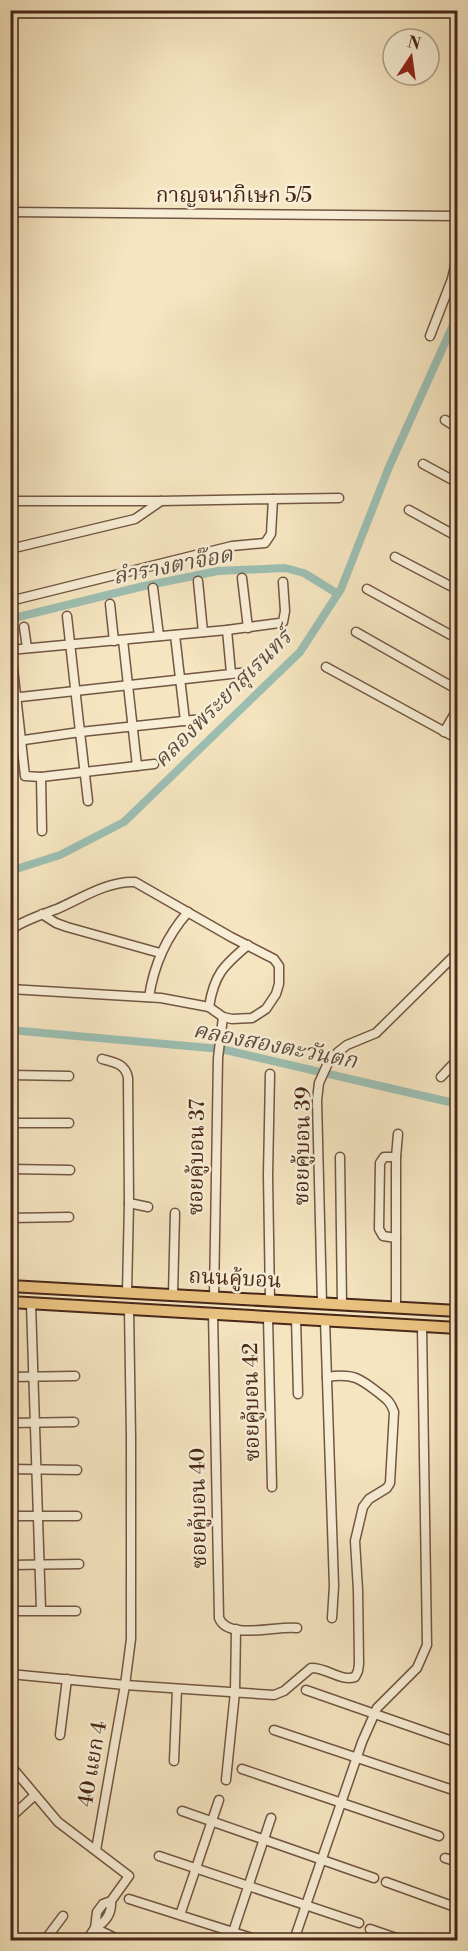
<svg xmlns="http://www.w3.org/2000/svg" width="468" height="1951" font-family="'Libre Bodoni','Noto Serif Thai',serif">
<rect width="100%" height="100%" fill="#f5e5c0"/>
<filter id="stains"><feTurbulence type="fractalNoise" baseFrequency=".00333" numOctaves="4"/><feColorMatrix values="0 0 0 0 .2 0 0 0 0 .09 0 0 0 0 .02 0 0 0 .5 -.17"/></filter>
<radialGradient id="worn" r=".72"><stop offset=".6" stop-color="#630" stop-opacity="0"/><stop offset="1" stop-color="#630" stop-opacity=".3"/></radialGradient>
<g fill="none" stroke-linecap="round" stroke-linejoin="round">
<g stroke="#9cbfb3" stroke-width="8">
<polyline points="10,619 144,586 218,571 285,568 304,573 338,594"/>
<polyline points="10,871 60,855 124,822 300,652 341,589 389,467 458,314"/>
<polyline points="10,1030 221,1049 458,1104"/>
</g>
<defs>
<g id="minor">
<polyline points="10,212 458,216"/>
<polyline points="430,336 452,279 458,253"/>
<polyline points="445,420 458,428"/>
<polyline points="423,464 458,483"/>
<polyline points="273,499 339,498"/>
<polyline points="10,501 161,501 273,499 271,534 265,543 232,546 10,601"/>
<polyline points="409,510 458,537"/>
<polyline points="10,549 135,519 161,501"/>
<polyline points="395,557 458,590"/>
<polyline points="242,578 248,628"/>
<polyline points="198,581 203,632"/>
<polyline points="153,588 159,636"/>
<polyline points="367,589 458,639"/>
<polyline points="110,604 114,641"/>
<polyline points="67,616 80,732 202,719"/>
<polyline points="24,627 27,648"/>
<polyline points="227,630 231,673"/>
<polyline points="356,632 458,690"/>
<polyline points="175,635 185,721"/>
<polyline points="123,640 137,766"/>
<polyline points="10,650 227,630 279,623 283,622 285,611 283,582"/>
<polyline points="11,650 25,776 41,777 154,764"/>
<polyline points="326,667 458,739"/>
<polyline points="11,698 249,672"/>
<polyline points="444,732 458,708"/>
<polyline points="10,742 80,732 88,801"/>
<polyline points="41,777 42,831"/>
<polyline points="42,914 56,923 67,927 160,953"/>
<path d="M10,930c14,-10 31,-15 47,-21 25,-11 50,-28 78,-27l96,55 43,22 5,7v18l-3,10 -10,15 -14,9 -20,1 -9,-2 -14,-10 -48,-9 -151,-9"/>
<path d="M149,997c5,-33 17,-60 39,-85"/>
<path d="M209,1007c5,-32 14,-41 39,-62"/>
<path d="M102,1059c12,3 24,5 26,19l1,125 -2,90"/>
<polyline points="270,1074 268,1175 270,1301"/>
<polyline points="10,1075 69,1076"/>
<polyline points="441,1077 458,1059"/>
<polyline points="10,1123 69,1123"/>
<polyline points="340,1157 342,1305"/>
<polyline points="396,1157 384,1157 380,1163 379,1229 383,1236 396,1238"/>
<polyline points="10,1169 70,1170"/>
<polyline points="129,1203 148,1207"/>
<polyline points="10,1218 69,1217"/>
<polyline points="173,1295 175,1213"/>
<polyline points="214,1297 218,1058 223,1017"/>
<polyline points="322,1303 317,1100 319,1083 328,1063 338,1052 347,1045 376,1033 458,952"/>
<polyline points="31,1304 41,1610"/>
<polyline points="396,1308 396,1157 398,1134"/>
<path d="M213,1313l6,305c9,23 59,7 78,10"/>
<polyline points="268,1317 272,1487"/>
<polyline points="296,1318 298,1394"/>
<polyline points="325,1320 334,1586 332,1618"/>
<polyline points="10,1377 75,1376"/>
<polyline points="10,1423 74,1422"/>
<polyline points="10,1469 77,1470"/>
<polyline points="10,1516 77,1516"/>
<polyline points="10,1565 79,1564"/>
<polyline points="10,1611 76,1611"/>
<path d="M10,1674l115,11 149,10 10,-4 27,-23c15,-1 30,14 44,9l3,-6 1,-7 -1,-74 -3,-49 8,-34 6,-8 18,-11 3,-5 4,-71c-3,-9 -6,-12 -14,-18 -20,-16 -27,-21 -53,-17"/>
<polyline points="306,1690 458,1743"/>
<polyline points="274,1730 456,1791"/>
<polyline points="60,1735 67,1679"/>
<polyline points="174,1761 177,1689"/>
<path d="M10,1765l48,57 71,54 -18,25 -8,3 -6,8 -2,16c11,-6 17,-14 16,-27"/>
<polyline points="242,1769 439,1836"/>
<polyline points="226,1780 235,1692 236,1629"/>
<polyline points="182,1811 374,1878"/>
<polyline points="10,1818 35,1795"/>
<polyline points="96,1850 125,1685 131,1639 131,1438 129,1309"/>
<polyline points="159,1856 359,1923"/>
<polyline points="445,1858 458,1862"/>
<polyline points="386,1882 458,1908"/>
<polyline points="129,1899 258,1940"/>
<polyline points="180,1915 219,1800"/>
<polyline points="370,1929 402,1940"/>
<polyline points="233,1932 271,1818"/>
<polyline points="45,1940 63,1916"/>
<polyline points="87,1940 95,1928 119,1940"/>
<polyline points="294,1940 362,1742 377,1708 417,1668 427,1645 422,1326"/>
</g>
<g id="major">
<polyline points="10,1286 458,1311"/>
<polyline points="10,1302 458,1328"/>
</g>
</defs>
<use href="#minor" stroke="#735643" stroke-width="11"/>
<use href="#major" stroke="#482719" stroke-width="14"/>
<use href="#minor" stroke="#f8eed6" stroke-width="8"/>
<use href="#major" stroke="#eac280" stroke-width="10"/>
</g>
<g text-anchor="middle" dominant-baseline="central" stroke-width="5" stroke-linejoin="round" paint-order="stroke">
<g font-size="21" fill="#482719" stroke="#f8eed6">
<text x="234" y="196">กาญจนาภิเษก 5/5</text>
<text transform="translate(303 1146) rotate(-89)">ซอยคู้บอน 39</text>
<text transform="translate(197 1157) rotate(-89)">ซอยคู้บอน 37</text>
<text transform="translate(235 1279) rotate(3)">ถนนคู้บอน</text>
<text transform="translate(252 1402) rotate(-91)">ซอยคู้บอน 42</text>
<text transform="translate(199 1508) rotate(-91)">ซอยคู้บอน 40</text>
<text transform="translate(93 1764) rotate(-80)">40 แยก 4</text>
</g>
<g font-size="22" font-style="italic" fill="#5d4d40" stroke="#f8eed6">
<text transform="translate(173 566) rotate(-11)">ลำรางตาจ๊อด</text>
<text transform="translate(223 699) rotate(-45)">คลองพระยาสุเรนทร์</text>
<text transform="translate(275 1046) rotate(11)">คลองสองตะวันตก</text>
</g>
</g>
<rect width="468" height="1951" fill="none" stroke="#f5e5c0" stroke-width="36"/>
<rect x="12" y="12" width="444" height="1927" fill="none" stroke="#482719" stroke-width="3"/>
<rect x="18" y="18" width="432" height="1915" fill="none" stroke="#482719" stroke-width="1.5"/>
<g transform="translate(411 57) rotate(13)"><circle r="28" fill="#f8eed6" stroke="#b29e8a" stroke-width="1.5"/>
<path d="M0-4.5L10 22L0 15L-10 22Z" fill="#8f2418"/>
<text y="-9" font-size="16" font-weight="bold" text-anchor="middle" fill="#482719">N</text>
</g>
<rect width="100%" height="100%" filter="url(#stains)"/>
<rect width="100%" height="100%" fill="url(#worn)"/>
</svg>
